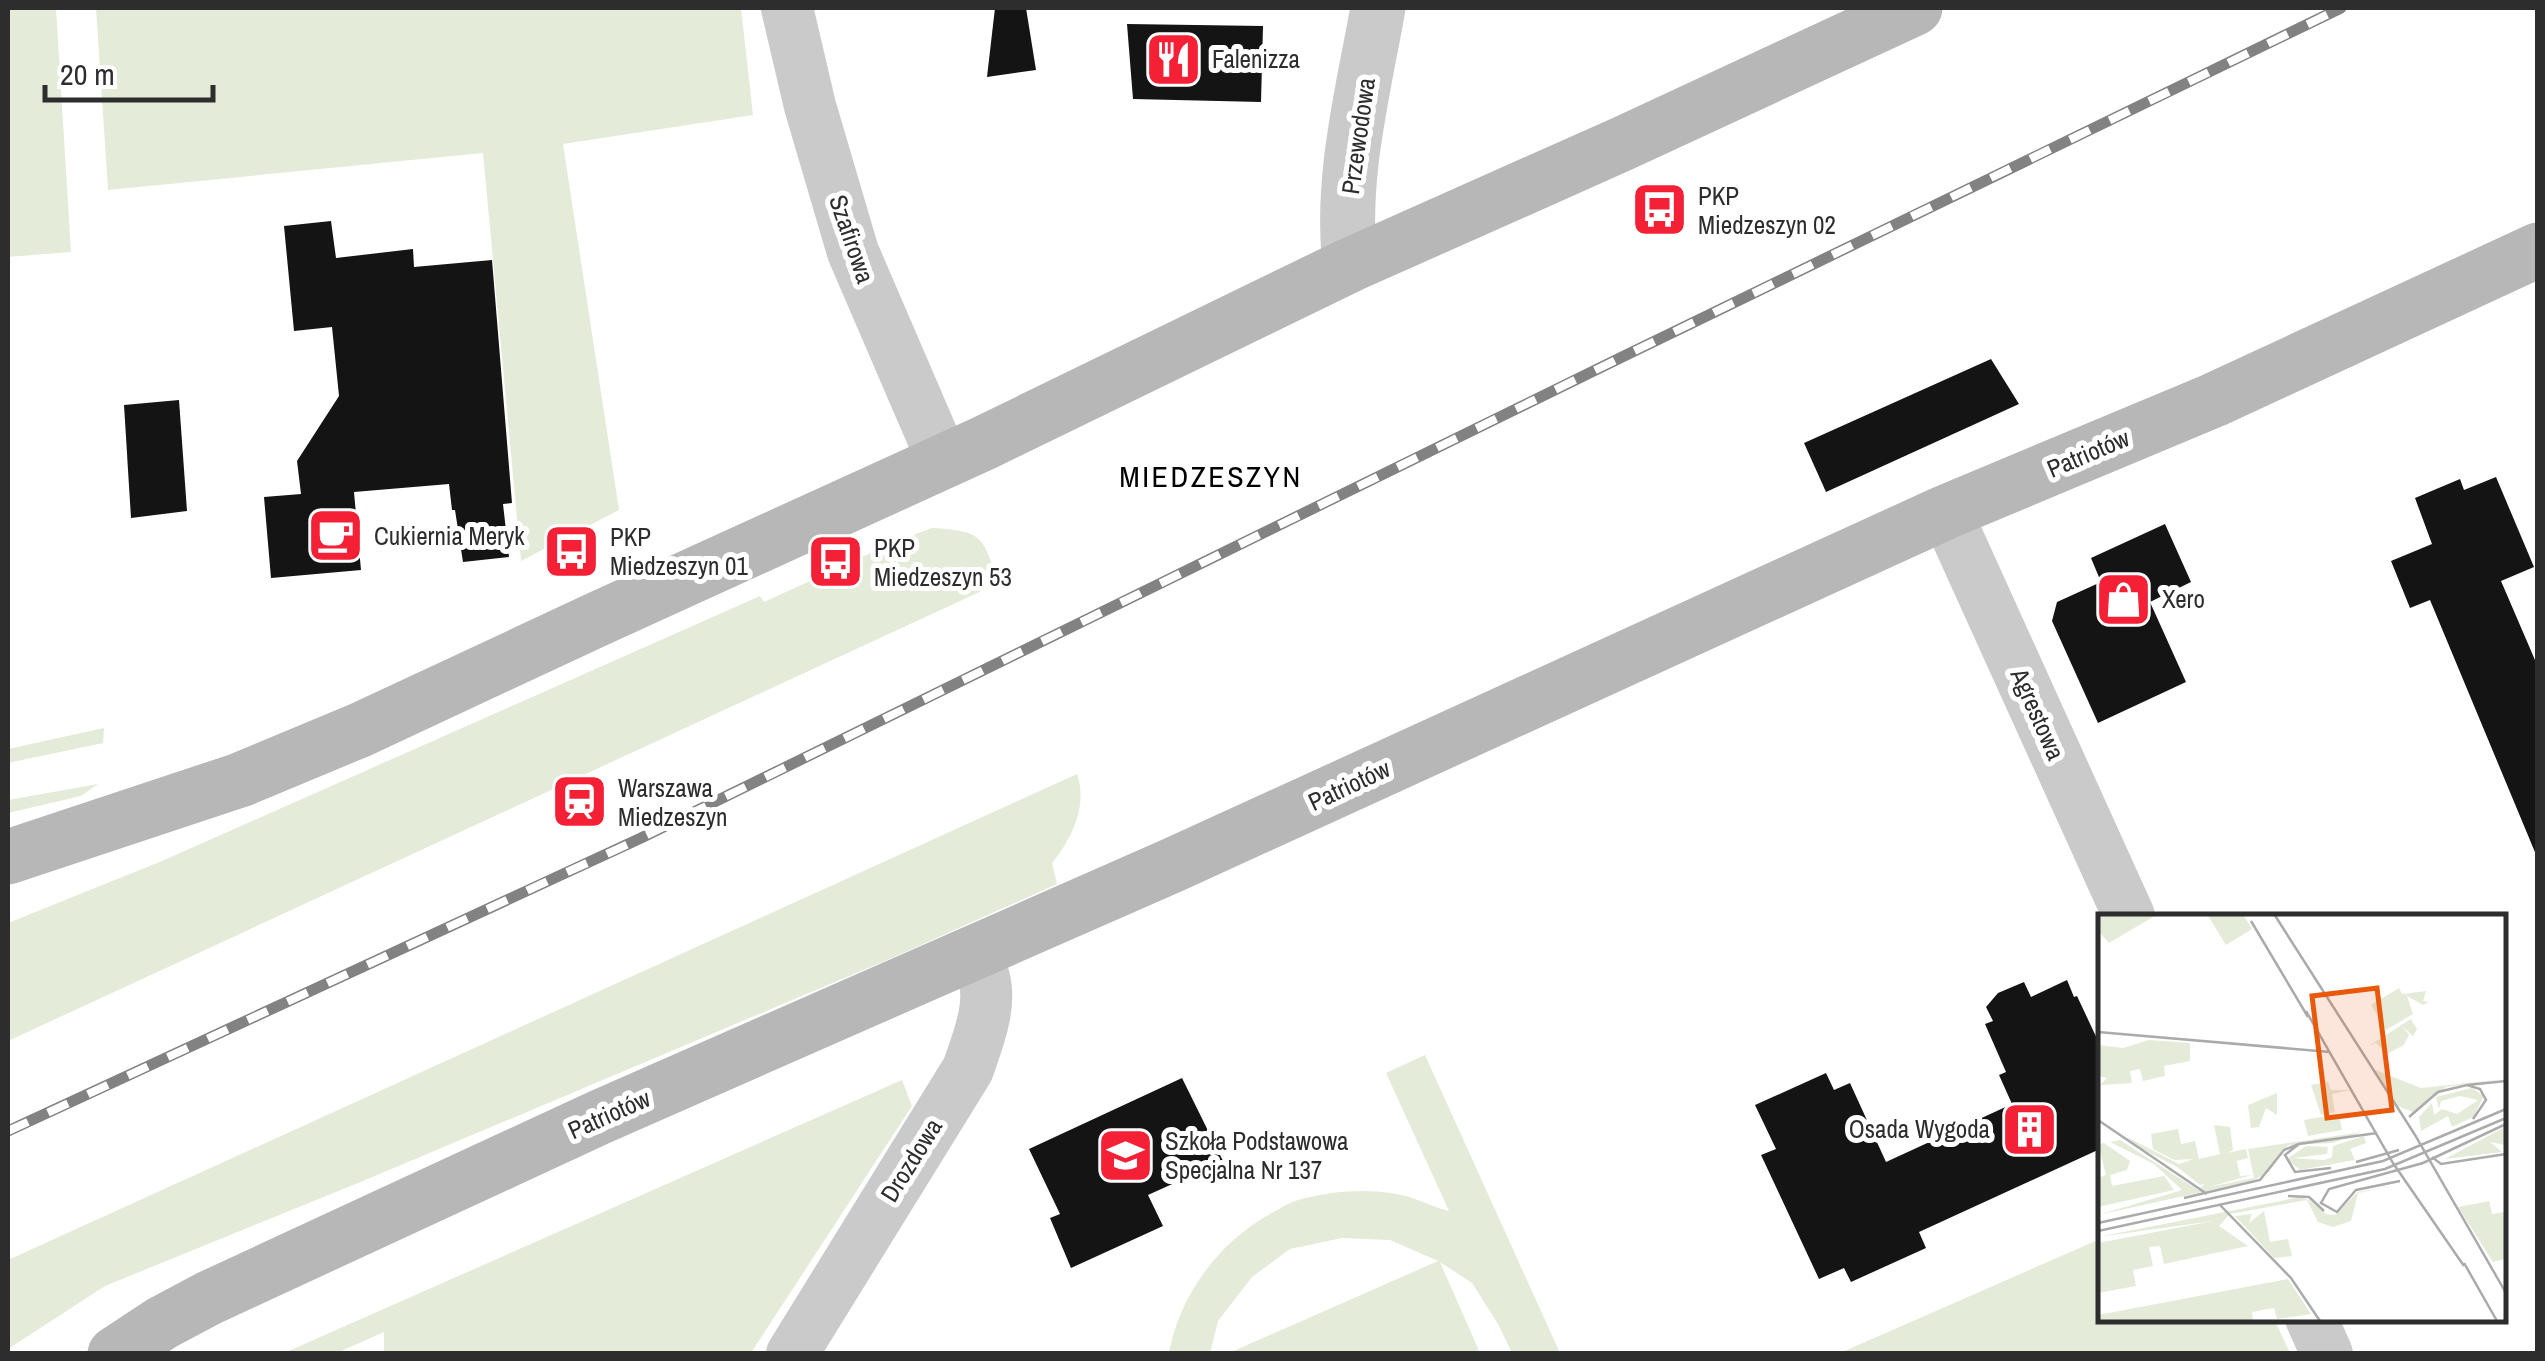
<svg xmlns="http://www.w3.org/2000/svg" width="2545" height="1361" font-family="'Archivo Narrow',sans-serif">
<rect width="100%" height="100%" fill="#fff"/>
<g fill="#e4ecd9">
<polygon points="8,8 56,8 71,252 8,257"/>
<polygon points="96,8 741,8 753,115 563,144 619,510 521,561 483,153 108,190"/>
<path d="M932,528c53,3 50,9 67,55l-991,458v-118l154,-62 598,-265 4,6 133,-61z"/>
<polygon points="104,728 103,743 8,763 8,749"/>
<path d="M1077,774c11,31 -5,65 -25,89l5,21 -165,74 -529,223 -258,105 -97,63v-89z"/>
<polygon points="98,784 81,796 8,813 8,800"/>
<path d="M1425,1055l135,298h-48l-14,-29 -26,-41 -32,-21 40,91h-251l209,-92 -48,-21 -48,-2 -52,11 -38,28 -34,44 -8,32h-41c10,-57 50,-111 101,-139 9,-5 18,-11 28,-14 31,-9 68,-12 99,-6 18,3 35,13 52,17l-63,-138z"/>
<polygon points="902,1080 912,1106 751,1353 384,1353 384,1332 337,1353 284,1353"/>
<polygon points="2100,1239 2100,1318 2274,1319 2290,1353 1840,1353"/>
</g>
<g fill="#141414">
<polygon points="995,8 1026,8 1036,70 987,77"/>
<polygon points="1127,24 1263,26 1261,102 1133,99"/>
<polygon points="331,221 336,258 413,249 414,267 492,260 512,503 503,504 509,557 463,562 455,510 452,510 449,484 354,492 361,570 271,578 264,497 301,494 297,461 339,396 332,327 294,331 284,226"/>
<polygon points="1991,359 2019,404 1826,492 1804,443"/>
<polygon points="179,400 187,511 131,518 124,405"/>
<polygon points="2496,477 2534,567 2501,581 2538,667 2537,857 2430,600 2410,608 2391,561 2432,544 2415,498 2460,479 2464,490"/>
<polygon points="2165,524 2191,582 2150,602 2186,682 2098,723 2052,621 2057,602 2101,582 2091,558"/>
<polygon points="2067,980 2074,997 2077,996 2100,1045 2100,1149 1919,1232 1926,1248 1851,1282 1844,1268 1819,1279 1761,1155 1776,1149 1755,1105 1826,1073 1834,1090 1850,1083 1886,1162 2012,1104 1999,1075 2006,1072 1985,1024 1993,1021 1986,1007 1998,993 2024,982 2031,997"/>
<polygon points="1182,1078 1223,1161 1148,1195 1163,1226 1071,1268 1050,1218 1060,1214 1029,1149"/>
</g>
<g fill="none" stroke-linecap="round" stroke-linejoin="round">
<g stroke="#cacaca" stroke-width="52">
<polyline points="787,8 810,106 853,252 943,461"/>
<polyline points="1946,512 2129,916"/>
<polyline points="2311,1318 2327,1354"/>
<path d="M792,1354l176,-285c9,-27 24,-62 16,-91 -3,-8 -7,-16 -11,-24"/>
</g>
<path stroke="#cacaca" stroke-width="55" d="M1350,265c-10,-86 13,-173 28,-257"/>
<g stroke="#b7b7b7" stroke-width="55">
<polyline points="8,857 240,780 360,730 600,618 984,443 1350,265 1624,143 1915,8"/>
<polyline points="115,1354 162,1323 209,1298 600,1117 1173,865 1946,512 2214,400 2538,250"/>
</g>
<defs>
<polyline id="rail" points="8,1131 641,838 1620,358 2341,8"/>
</defs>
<use href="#rail" stroke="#828282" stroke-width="11"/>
<use href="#rail" stroke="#fff" stroke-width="8" stroke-dasharray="22" stroke-linecap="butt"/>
</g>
<defs>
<symbol id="restaurant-square" viewBox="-11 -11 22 22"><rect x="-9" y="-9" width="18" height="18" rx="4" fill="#f42035" stroke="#fff"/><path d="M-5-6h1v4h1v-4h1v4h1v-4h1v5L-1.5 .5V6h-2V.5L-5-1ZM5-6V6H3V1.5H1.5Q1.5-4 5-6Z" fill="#fff"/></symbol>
<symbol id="bus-square" viewBox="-11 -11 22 22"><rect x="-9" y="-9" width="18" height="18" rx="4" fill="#f42035" stroke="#fff"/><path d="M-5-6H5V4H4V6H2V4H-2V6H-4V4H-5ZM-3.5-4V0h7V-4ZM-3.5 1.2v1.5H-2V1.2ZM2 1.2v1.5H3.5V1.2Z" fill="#fff"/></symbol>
<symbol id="cafe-square" viewBox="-11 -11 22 22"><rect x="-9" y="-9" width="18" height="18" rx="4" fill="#f42035" stroke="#fff"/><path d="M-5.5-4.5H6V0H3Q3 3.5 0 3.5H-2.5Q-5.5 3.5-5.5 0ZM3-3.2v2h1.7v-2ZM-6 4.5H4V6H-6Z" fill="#fff"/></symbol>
<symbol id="shop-square" viewBox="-11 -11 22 22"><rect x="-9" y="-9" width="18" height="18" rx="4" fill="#f42035" stroke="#fff"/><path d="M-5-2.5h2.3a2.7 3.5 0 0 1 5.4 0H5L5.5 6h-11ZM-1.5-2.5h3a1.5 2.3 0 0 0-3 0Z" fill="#fff"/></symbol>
<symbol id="station-square" viewBox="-11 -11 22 22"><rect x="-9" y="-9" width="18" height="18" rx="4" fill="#f42035" stroke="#fff"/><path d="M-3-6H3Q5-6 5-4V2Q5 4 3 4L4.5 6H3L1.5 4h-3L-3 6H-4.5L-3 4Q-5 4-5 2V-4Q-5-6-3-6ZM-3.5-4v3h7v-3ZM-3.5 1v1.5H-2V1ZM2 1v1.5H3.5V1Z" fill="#fff"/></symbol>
<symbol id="building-square" viewBox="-11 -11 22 22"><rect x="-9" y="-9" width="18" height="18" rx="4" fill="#f42035" stroke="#fff"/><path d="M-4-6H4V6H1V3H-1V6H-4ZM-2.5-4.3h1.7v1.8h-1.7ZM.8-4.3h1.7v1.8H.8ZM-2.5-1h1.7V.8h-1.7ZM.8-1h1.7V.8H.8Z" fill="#fff"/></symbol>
<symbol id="school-square" viewBox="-11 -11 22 22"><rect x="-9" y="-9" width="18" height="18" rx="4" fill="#f42035" stroke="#fff"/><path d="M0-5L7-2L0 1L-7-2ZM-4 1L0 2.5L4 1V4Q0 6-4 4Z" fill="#fff"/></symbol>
</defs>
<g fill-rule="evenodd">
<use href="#restaurant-square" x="1142" y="28" width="63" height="63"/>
<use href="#bus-square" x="1628" y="178" width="63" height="63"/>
<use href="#cafe-square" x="304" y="504" width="63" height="63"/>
<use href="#bus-square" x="540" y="520" width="63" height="63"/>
<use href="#bus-square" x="804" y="530" width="63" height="63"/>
<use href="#shop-square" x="2092" y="568" width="63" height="63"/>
<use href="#station-square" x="548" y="770" width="63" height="63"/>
<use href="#building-square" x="1998" y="1098" width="63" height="63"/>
<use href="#school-square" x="1094" y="1124" width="63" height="63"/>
</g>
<g text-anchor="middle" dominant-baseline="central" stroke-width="10" stroke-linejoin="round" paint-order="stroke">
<g font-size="25" fill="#2d2d2d" stroke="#fff" text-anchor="start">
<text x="1212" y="59">Falenizza</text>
<text x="1698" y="196">PKP<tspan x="1698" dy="29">Miedzeszyn 02</tspan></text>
<text x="374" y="536">Cukiernia Meryk</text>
<text x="610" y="537">PKP<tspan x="610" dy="29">Miedzeszyn 01</tspan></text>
<text x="874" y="548">PKP<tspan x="874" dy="29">Miedzeszyn 53</tspan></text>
<text x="2162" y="599">Xero</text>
<text x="618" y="788">Warszawa<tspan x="618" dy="29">Miedzeszyn</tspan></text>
<text x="1990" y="1129" text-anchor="end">Osada Wygoda</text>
<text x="1165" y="1141">Szkoła Podstawowa<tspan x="1165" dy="29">Specjalna Nr 137</tspan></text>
</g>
<g font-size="25" fill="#2d2d2d" stroke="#fff">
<text transform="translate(1358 136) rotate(-82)">Przewodowa</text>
<text transform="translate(852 239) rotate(71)">Szafirowa</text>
<text transform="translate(2088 453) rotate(-23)">Patriotów</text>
<text transform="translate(2038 714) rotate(66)">Agrestowa</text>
<text transform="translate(1349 785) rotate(-25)">Patriotów</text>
<text transform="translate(609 1114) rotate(-24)">Patriotów</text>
<text transform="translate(911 1160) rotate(-58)">Drozdowa</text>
</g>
<g font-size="30" letter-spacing="2.5" fill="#000" stroke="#fff">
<text x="1211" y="476">MIEDZESZYN</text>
</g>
</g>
<g transform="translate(2098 914)">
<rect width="408" height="408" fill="#fff"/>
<path d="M0,0h60l-49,29 -11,-12zM109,0h36l9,15 -26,16zM301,74l3,6 24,-3 -3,10 6,1 -6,3 -16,-9 6,18 -27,16 -15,-25zM313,105l6,10 -4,7 -11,-10 7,9 -5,10 -17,9 -11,-11 -6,2zM51,126l41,3v18l-26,5 1,10 -22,5 -3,-12 -10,2 2,12 -32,2 7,-7 -9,-2v-31l25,3zM275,155l48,19 84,-9 -59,8 -33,25 -16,-6zM230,168l3,8h20l-19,4 3,18 -14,3 -10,-30zM374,174l12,8 -11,21 -21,10 -4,-11 -27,15 -2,-14 13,-14 2,12 8,-6 15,5 21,-14 -18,-4 -19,5 -2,8 -3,-12zM179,179v22l-11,-7 -7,19 -8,1 -3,-23zM241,200l3,16 -34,6 -4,-16zM116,211l16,2 3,23 -6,3 19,-4 2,9 -11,3 3,15 12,-1 -43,12 45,-9 -6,-29 114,-17 -29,11 -45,2 -19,27 -17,9 -154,34 84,-25 -28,-26 -44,-22 10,-2 78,50 7,-6 -5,1 -23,-18 -39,-20 -11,-10 52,27 14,-5 -19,1 -21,-11 -2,-15 27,-5 3,15 14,-3 4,18 21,-5zM407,213v18l-15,-3 12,10 -57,7zM266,222l2,7 -16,6 5,11 -55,10 -13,-11 19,-13 22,1 -1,7 -34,4 31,2 8,-3 1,-11zM6,229l26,18 -3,9 -17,5 2,11 52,-10 10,14 -76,17v-29l8,-3 -8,-31zM296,272l-36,7 -7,28 -18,6 -15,-5 -11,-22 -77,14 -11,12 29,20 -84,18 -4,-18 -11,1 4,19 -20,4 3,16 -38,7v-50l115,-22 -115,16 202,-40 9,3 17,14 9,1 23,-23zM391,287l3,13 13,-2v47l-12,3 -35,-55zM166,297l6,31 18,-3 4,17 -18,2 -39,-42 17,-2 -3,9zM190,365l23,35 -34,5 -3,-11 -22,4 1,9h-155v-6z" fill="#e4ecd9"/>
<path fill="none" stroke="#ababab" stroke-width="2.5" d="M176,0l141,221 91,158M153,7l57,96M208,97l87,152 71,103M0,118l232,20M369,171l39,-4M311,203l29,-25 29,-7 13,4 6,11 -13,19M0,206l109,74M334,243l9,7 65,-10M258,248l43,-12M233,254l-36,4 -10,-17 14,-11 78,-11M302,267l-44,9 -19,22 -16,-9 8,-14 94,-26 83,-39M190,282l21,1 15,14M86,284l76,-18 24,-30 15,-6M122,291l71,73 29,43M0,309l285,-62 123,-52M0,317l287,-62 121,-51M366,349l33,58"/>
<path fill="#e8590c" fill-opacity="0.15" stroke="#e8590c" stroke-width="5" d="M279,74l15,122 -65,8 -15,-122z"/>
<rect width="408" height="408" fill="none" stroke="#2d2d2d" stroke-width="5"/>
</g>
<rect width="2545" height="1361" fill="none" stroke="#2d2d2d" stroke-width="20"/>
<path d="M45 85v15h168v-15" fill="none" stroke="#2d2d2d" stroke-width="5"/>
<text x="60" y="85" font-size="30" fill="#2d2d2d" stroke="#ffffff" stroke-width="8" paint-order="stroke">20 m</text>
</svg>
